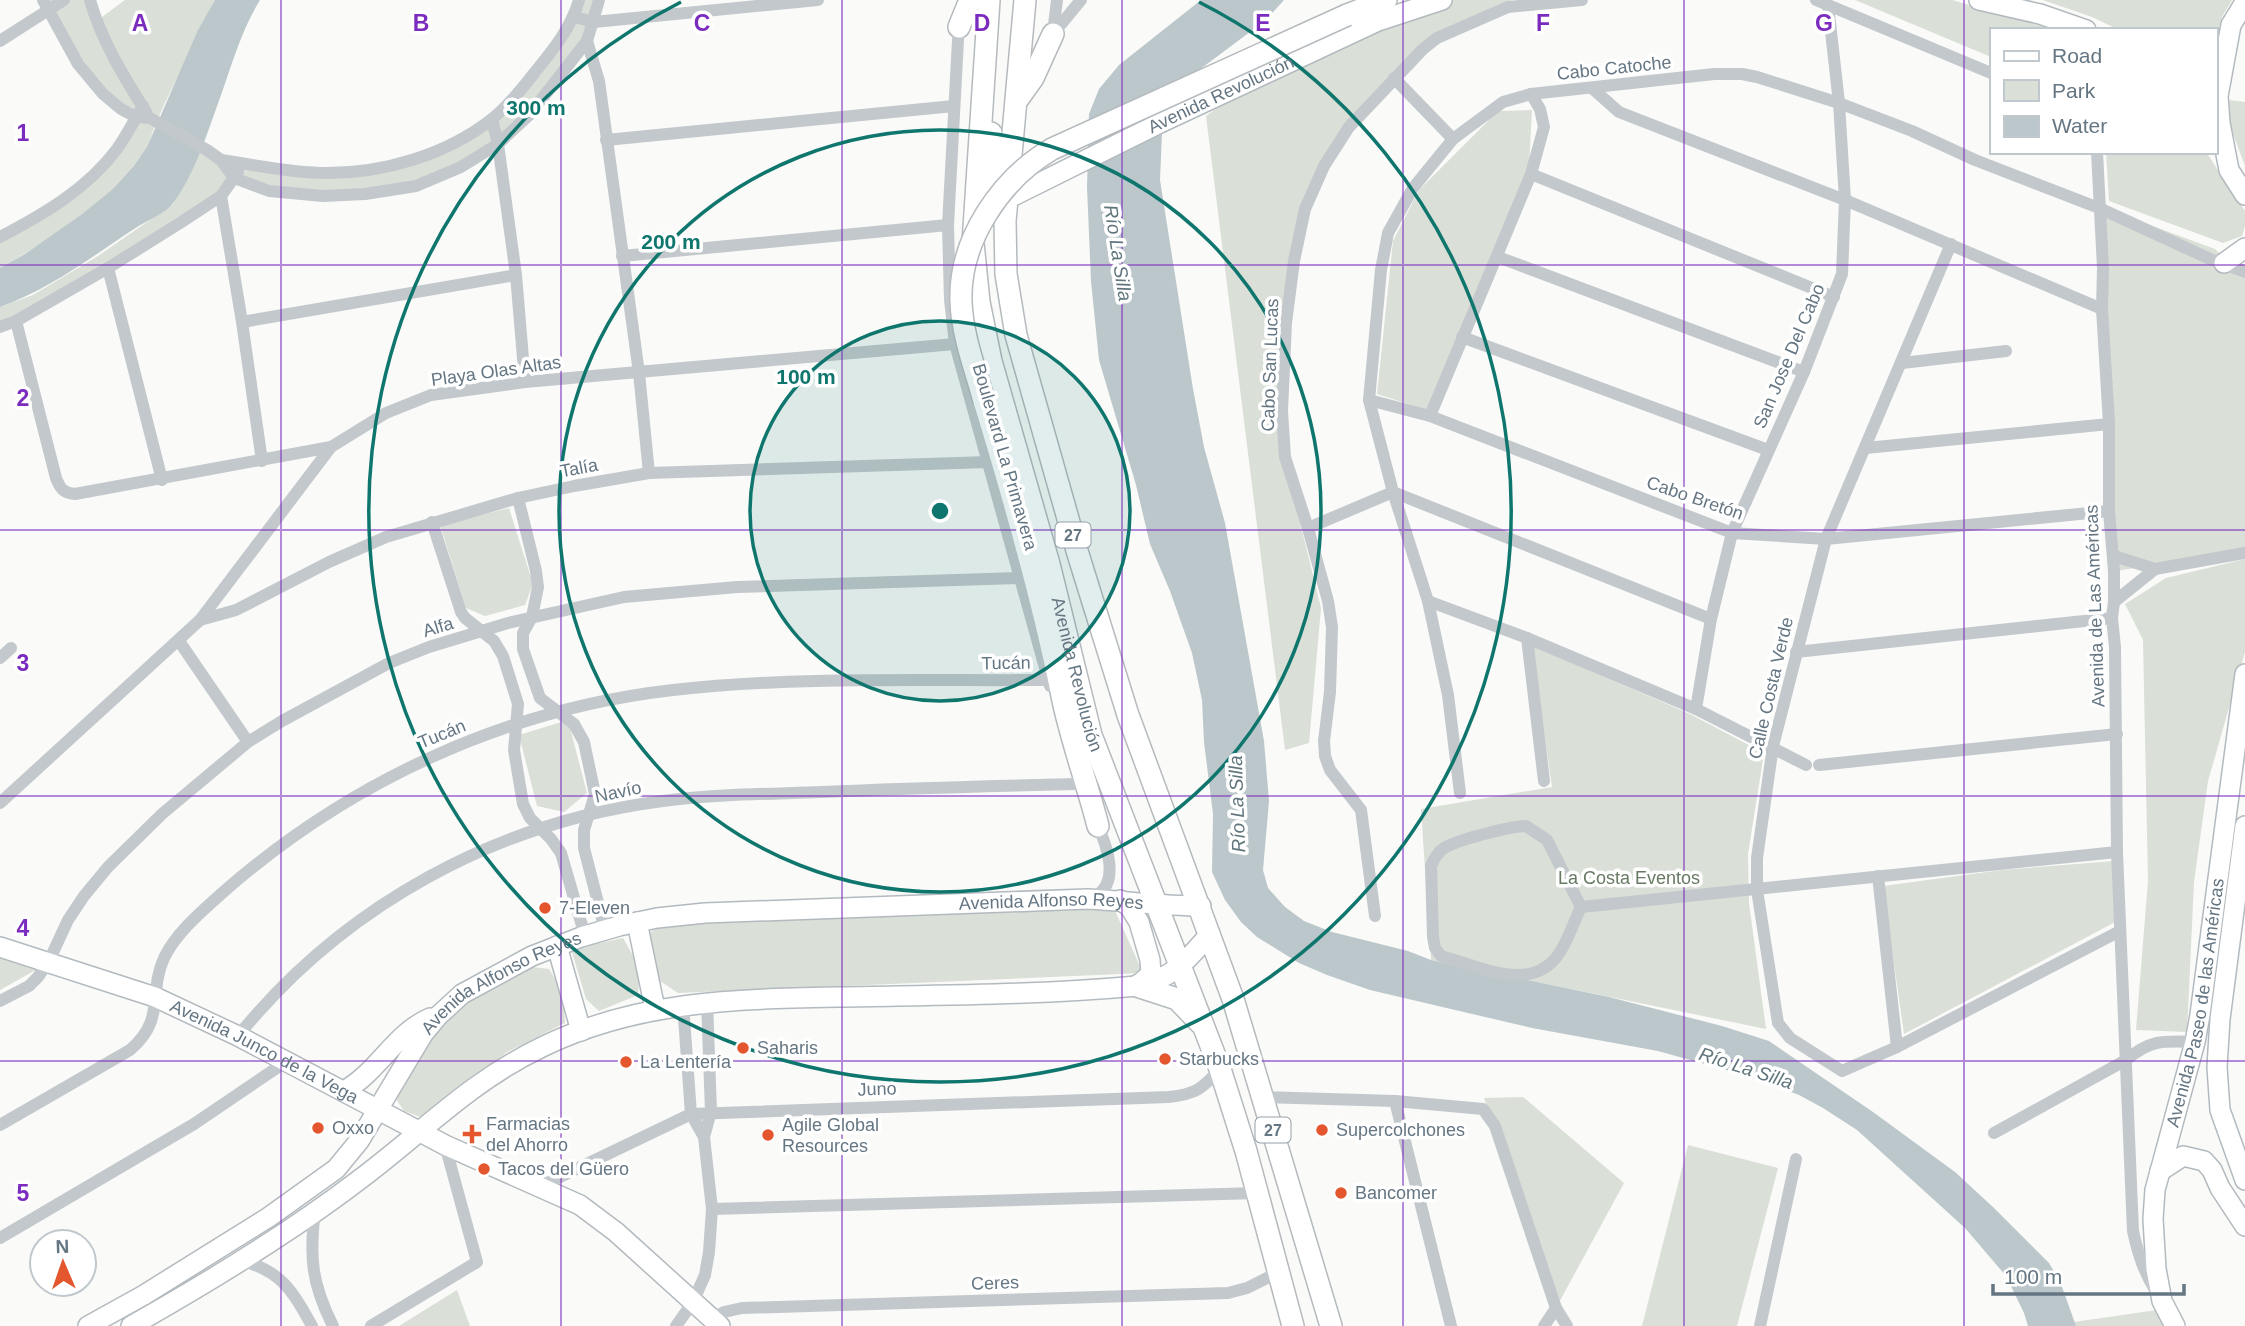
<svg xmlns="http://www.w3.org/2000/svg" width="2245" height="1326" font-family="Arial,sans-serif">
<rect width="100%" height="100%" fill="#fafaf8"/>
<g fill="#dadfd7">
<path d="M43,0h46l9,20 27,-20h90c-12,21 -20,42 -30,63 -10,19 -20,38 -28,58 -4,8 -6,17 -9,25 -24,48 -103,97 -148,122v-31l79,-49 57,-71 -33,-23z"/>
<polygon points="578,0 599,0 587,41 498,144 416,186 323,196 234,178 221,196 0,327 0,307 33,295 98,256 173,204 201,147 243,163 325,173 412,160 492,119 550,54"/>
<polygon points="1429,0 1512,0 1430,39 1347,124 1301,209 1280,317 1279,436 1321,608 1309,743 1285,750 1206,116 1260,78"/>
<polygon points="1855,0 1952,0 2054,30 1991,30 1991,57"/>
<polygon points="2043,0 2232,0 2223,15 2215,40 2215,30 2119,30 2092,17"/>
<polygon points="2229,100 2245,102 2245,166 2230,126"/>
<polygon points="1532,110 1529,168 1430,411 1377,394 1393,241 1419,190 1498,111"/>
<polygon points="2106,152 2206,152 2245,211 2245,226 2242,236 2223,243 2109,201"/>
<polygon points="2101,207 2215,249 2226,260 2245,265 2245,551 2116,571"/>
<polygon points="509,508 533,584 525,605 485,616 466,608 440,525"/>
<polygon points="2245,559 2245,652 2208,781 2194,882 2187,1032 2136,1030 2148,881 2143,640 2125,604 2166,578"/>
<polygon points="1531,645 1690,714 1764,753 1748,854 1749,903 1766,1029 1431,960 1421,809 1552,787"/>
<polygon points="568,720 587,793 564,812 537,806 519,735"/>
<polygon points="2114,861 2119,920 1904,1034 1883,886 2002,870"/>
<polygon points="1111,902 1143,973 678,993 660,981 646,935 676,916"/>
<polygon points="623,938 640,968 638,995 599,1011 586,999 571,949"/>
<polygon points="0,957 41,967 0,990"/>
<polygon points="515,965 549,969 563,992 565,1023 507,1052 423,1118 404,1111 396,1099 436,1023"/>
<polygon points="1523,1097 1624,1183 1556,1308 1484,1098"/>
<polygon points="1688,1145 1778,1168 1737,1326 1642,1326"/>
<polygon points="457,1290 470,1326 399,1326"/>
<polygon points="2157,1310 2168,1326 2076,1326 2074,1322"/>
</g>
<g fill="#bbc7cb">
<path d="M215,0h45c-21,34 -30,72 -44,109 -11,31 -23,67 -42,93 -9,12 -28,19 -40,27 -46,30 -82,59 -134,78v-39l25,-14 56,-39 32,-26 21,-23 13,-19 51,-117z"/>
<polygon points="1201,0 1284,0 1266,20 1199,70 1175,102 1162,133 1160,180 1193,389 1204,447 1225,523 1264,741 1269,801 1263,870 1268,888 1285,907 1304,921 1332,932 1408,951 1431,960 1609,997 1722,1026 1769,1041 1873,1112 1955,1172 1994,1208 2049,1263 2061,1284 2076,1326 2028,1326 2024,1313 2006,1276 1965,1228 1857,1130 1823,1108 1799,1095 1751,1077 1658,1051 1532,1028 1370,990 1327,975 1299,963 1257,937 1241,922 1225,900 1212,872 1213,814 1204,742 1202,700 1192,653 1170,591 1150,544 1136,485 1099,360 1091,281 1087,187 1089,114 1099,89 1119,65"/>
</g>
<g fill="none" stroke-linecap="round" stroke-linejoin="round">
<defs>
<g id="secondary">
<polyline points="1979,0 2040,14 2086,30"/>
<polyline points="2245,2 2231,25 2218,96 2220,123 2229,170 2245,195"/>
<path id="s1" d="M1007,199l153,-76 218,-102 64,-21"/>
<polyline points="2224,263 2245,248"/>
<polyline points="2245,826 2220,1019 2217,1067 2220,1110 2245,1180"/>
<polyline points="1120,900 1129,906 1139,922 1150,960 1151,974 1137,986"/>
<polyline points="637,922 655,1009"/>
<polyline points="557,946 581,1031"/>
<path id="s2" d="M0,947l155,50 83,39 207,109 135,60 36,27 104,94"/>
<path d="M344,1091c34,-19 51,-58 86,-73"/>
<polyline points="2160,1171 2183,1156 2204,1161 2212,1170 2220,1188 2245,1226"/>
<path id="s3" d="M88,1326l56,-31 125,-78 67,-48 23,-28 64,-107 15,-18 24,-22 70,-38 49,-19 38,-11 38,-8 48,-5 383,-14c38,2 75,7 113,7"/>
<path d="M131,1326c78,-44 156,-91 228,-146 63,-47 110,-98 183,-133 96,-47 197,-48 302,-50 97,-2 196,-2 293,-11 38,-9 48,-24 73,-52"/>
<path id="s4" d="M2175,1326l-13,-25 -6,-32 -3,-50 2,-29 40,-148 5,-27 45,-341"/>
</g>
<g id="primary">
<path id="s5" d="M989,0l-16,243 6,59 12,59 58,203 42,171 129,334 26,82 47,175"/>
<polyline points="1025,0 1005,221 1006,274 1016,335 1078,554 1128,715 1233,999 1331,1326"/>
<polyline points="1347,15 1386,0"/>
<polyline points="959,27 970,0"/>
<polyline points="1018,99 1033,78 1053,34"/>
<polyline points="991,133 994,187 998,193 1007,199"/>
<path d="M984,401c30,98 58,196 78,295 9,44 25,87 36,130"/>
<polyline points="1137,986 1177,999 1200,1023"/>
</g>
</defs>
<use href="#secondary" stroke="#b3babf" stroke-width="22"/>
<use href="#primary" stroke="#b5babe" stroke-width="24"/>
<g stroke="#c3c8cc" stroke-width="12">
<polyline points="43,0 78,64 103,94 121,109 136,117 150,118 207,150 221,160 234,178 269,191 323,196 365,194 416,186 461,167 498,144 530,114 587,41 599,0"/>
<path d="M90,0c11,40 34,77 56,112"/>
<polyline points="1816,0 1991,73"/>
<polyline points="574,17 594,22 818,0"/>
<polyline points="959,22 948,225 950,300 955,344 1050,686"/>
<polyline points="1053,33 1057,0"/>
<polyline points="1053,34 1081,0"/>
<polyline points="0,41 64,0"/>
<polyline points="587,41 599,81 639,373 649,473"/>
<polyline points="1394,78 1453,139"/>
<polyline points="1593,89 1619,112 1845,200 2102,309"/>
<polyline points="492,119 498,144 516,275 525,382"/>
<polyline points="606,140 954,106"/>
<path d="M2097,152l6,116 -1,41 7,115v87l5,60v31l-2,16 3,29 2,205 16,379c5,23 11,42 24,62"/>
<path d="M221,160c35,5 71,13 106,13 57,0 119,-18 165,-54 16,-13 30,-30 43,-47 18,-22 36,-44 44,-72"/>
<polyline points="1531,174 1834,297"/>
<polyline points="221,196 242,322 262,461"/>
<path d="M0,237c44,-23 87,-48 117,-88 10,-14 17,-29 26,-43"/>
<polyline points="1951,244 1826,539 1773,746 1757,858 1757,890 1778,1023 1790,1038 1842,1071 1897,1047 2120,931"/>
<polyline points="622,256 948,225"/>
<polyline points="1498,257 1804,372"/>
<polyline points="108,268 162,480"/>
<path d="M16,321l40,157c4,10 7,15 19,16l256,-47"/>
<polyline points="242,322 516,275"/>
<polyline points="0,327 16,321 108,268 180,223 221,196 238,172"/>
<polyline points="1462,337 1768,450"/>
<polyline points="1902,363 2006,351"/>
<polyline points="1369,400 1430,416 1732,533 1826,539 2109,511"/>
<polyline points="1430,416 1531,174 1544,127 1540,109 1531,94"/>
<polyline points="1866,448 2109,424"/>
<polyline points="518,498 536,571 538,587 532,617 523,633 523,649 540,698 574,724 584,742 595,794 584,830 584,848 605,930"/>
<polyline points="432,522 461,612 465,618 494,641 503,656 518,704 514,750 523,804 530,818 551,839 561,853 585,936"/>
<polyline points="1308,528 1393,492 1711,619"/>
<polyline points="2114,556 2155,569"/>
<polyline points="1428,601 1527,638 1696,709 1806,765"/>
<polyline points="2114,602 2155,569 2245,553"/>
<polyline points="200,620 236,610 329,562 386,537 518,498 574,486 649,473 989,462"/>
<polyline points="1527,638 1544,781"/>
<polyline points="179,641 248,742"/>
<polyline points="1796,652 2112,618"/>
<polyline points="0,658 11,648"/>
<polyline points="1696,709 1711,619 1732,533 1804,372 1842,274 1845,200 1839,103 1828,5"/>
<polyline points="1819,765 2117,734"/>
<polyline points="1460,793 1448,695 1428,601 1393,492 1369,400 1381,270 1388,233 1413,188 1453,139 1503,102 1531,94 1714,74 1742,74 1757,77 1839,103 1912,131 1975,160 2099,208 2210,259 2245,272"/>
<polyline points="0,803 200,620 331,447 386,413 431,395 525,382 955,344"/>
<path d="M1526,826l21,14 34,67c-6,13 -11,27 -18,40 -26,50 -81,20 -122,9l-6,-8 -2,-11 -2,-71c3,-7 7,-14 13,-18 13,-8 67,-22 82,-22z"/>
<polyline points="1878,876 1897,1047"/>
<path d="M1092,898c30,-13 15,-53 4,-76"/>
<polyline points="1581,907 2117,852"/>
<polyline points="1375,916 1361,810 1330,770 1325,756 1324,741 1330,692 1332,627 1328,601 1308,528 1285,457 1282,411 1286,323 1294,261 1305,209 1324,166 1349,127 1423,49 1437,38 1508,7 1582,0"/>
<polyline points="0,1001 29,986 38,977 49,961 68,920 84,896 108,867 162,814 248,742 282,721 389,663 429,647 508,623 624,597 737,587 1020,578"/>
<polyline points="683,1004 691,1114 704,1137"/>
<path d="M238,1036c106,-131 259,-214 425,-235 53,-7 106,-7 159,-9 85,-4 169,-6 254,-8"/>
<polyline points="1263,1097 1395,1101 1483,1109 1495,1126 1556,1308 1567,1326"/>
<polyline points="1395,1101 1451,1326"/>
<path d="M0,1125l130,-75c36,-30 18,-57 34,-92 12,-25 37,-46 57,-64 127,-112 284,-185 452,-204 125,-14 251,-9 375,-10"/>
<path d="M1994,1133l132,-73c25,-21 38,-19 69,-18"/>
<path d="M541,1186l150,-72 478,-17c27,-3 33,-8 51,-28"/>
<polyline points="712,1209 1257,1193"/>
<path d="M315,1211c-6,47 -3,73 18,115"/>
<polyline points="0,1238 194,1124 287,1061"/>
<path d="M242,1261c40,10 51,31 70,65"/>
<polyline points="712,1318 724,1312 742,1308 1228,1293 1247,1288 1277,1273"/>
<polyline points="371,1326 477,1262 445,1145"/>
<polyline points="676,1326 693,1302 705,1275 709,1252 712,1209 704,1137 711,1112 707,1001"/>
<polyline points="1544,1326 1556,1308"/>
<polyline points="1760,1326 1796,1159"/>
</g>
<use href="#secondary" stroke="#fff" stroke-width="19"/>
<use href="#primary" stroke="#fff" stroke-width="21"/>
<defs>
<path id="primary-bridge" d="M984,401c-9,-33 -22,-66 -23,-100 -2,-61 40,-122 91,-152l295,-134"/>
</defs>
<use href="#primary-bridge" stroke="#b5babe" stroke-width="24" stroke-linecap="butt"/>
<use href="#primary-bridge" stroke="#fff" stroke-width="21"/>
</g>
<path fill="none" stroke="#7b2cbf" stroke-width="2" stroke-opacity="0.55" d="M281,0v1326M561,0v1326M842,0v1326M1122,0v1326M1403,0v1326M1684,0v1326M1964,0v1326M0,265h2245M0,530h2245M0,796h2245M0,1061h2245"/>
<circle cx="940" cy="511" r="190" fill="#0f766e" fill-opacity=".12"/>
<g fill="none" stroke="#0f766e" stroke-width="3.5">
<circle cx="940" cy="511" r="190"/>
<circle cx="940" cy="511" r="381"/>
<path d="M1199 2A571 571 0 1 1 681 2"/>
</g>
<g fill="#e4572e" stroke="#fff" stroke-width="2.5">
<circle cx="545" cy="908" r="7"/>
<circle cx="743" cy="1048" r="7"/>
<circle cx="1165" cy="1059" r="7"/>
<circle cx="626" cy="1062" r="7"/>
<circle cx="318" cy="1128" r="7"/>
<circle cx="1322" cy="1130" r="7"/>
<path d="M468.5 1123.5h7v7h7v7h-7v7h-7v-7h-7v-7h7z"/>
<circle cx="768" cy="1135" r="7"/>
<circle cx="484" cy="1169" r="7"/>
<circle cx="1341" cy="1193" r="7"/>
</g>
<g text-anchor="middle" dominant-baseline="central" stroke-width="7" stroke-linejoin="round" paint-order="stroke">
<g fill="#fff" stroke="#939fa8" stroke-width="2">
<rect x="1055.5" y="522.5" width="35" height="25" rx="5"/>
<rect x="1255.5" y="1117.5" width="35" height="25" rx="5"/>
</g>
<g font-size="16" font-weight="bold" fill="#657683">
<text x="1073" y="535">27</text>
<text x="1273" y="1130">27</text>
</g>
<g font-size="18" fill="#657683" stroke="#fff">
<text transform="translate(1614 68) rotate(-6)">Cabo Catoche</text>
<text stroke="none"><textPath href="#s1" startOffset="238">Avenida Revolución</textPath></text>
<text transform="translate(1789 356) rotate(-67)">San Jose Del Cabo</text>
<text transform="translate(1270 365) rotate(-88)">Cabo San Lucas</text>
<text transform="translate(496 371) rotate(-8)">Playa Olas Altas</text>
<text transform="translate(1005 457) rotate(74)">Boulevard La Primavera</text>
<text transform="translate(579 468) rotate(-11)">Talía</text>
<text transform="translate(1695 498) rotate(19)">Cabo Bretón</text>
<text transform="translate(2095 606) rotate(-92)">Avenida de Las Américas</text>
<text transform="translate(438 627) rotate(-17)">Alfa</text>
<text transform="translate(1006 663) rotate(-1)">Tucán</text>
<text stroke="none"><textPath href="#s5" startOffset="688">Avenida Revolución</textPath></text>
<text transform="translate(1771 688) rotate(-77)">Calle Costa Verde</text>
<text transform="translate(442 734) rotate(-22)">Tucán</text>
<text transform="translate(618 792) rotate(-12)">Navío</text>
<text stroke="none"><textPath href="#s3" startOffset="1116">Avenida Alfonso Reyes</textPath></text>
<text stroke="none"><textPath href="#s3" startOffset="550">Avenida Alfonso Reyes</textPath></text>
<text stroke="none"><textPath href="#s4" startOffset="332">Avenida Paseo de las Américas</textPath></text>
<text stroke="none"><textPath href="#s2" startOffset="285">Avenida Junco de la Vega</textPath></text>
<text transform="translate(877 1089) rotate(-2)">Juno</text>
<text transform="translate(995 1283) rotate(-2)">Ceres</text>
</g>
<g font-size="18" fill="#687a64" stroke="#fff">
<text x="1629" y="878">La Costa Eventos</text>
</g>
<g font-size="18" fill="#657683" stroke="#fff" text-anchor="start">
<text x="559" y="908">7-Eleven</text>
<text x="757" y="1048">Saharis</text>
<text x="1179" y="1059">Starbucks</text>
<text x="640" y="1062">La Lentería</text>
<text x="486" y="1124">Farmacias<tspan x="486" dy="21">del Ahorro</tspan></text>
<text x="782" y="1125">Agile Global<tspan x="782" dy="21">Resources</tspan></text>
<text x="332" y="1128">Oxxo</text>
<text x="1336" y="1130">Supercolchones</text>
<text x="498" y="1169">Tacos del Güero</text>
<text x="1355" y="1193">Bancomer</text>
</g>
<g font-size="19" font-style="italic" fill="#60757c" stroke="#fff">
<text transform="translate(1118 253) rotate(81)">Río La Silla</text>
<text transform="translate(1237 804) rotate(-92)">Río La Silla</text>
<text transform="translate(1746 1068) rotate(18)">Río La Silla</text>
</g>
</g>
<g font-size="23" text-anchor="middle" font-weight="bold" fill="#7b2cbf" stroke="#fff" stroke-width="7" stroke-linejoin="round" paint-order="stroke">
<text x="140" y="31">A</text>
<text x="421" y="31">B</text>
<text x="702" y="31">C</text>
<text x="982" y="31">D</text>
<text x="1263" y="31">E</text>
<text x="1543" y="31">F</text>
<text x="1824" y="31">G</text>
<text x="23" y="141">1</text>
<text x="23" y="406">2</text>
<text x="23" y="671">3</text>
<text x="23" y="936">4</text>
<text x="23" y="1201">5</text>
</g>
<circle cx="940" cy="511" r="10" fill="#0f766e" stroke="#fff" stroke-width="3.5"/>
<g font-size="21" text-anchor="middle" font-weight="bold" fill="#0f766e" stroke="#fff" stroke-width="7" stroke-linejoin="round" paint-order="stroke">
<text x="536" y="115">300 m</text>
<text x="671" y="249">200 m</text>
<text x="806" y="384">100 m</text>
</g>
<rect x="1990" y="28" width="228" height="126" fill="#ffffff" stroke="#c1c8cd" stroke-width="2"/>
<rect x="2004" y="51" width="35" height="10" fill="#ffffff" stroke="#c1c8cd" stroke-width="2"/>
<text x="2052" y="63" font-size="21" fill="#657683">Road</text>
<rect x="2004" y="80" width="35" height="21" fill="#dadfd7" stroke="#c1c8cd" stroke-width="2"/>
<text x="2052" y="98" font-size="21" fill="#657683">Park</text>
<rect x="2004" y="116" width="35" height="21" fill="#bbc7cb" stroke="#c1c8cd" stroke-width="2"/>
<text x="2052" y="133" font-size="21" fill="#657683">Water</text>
<g transform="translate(63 1263) rotate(358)"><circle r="33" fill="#ffffff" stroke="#c1c8cd" stroke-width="2"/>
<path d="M0-5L12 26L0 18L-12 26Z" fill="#e4572e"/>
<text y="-10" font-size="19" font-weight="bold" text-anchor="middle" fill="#657683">N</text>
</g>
<path d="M1993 1284v10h191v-10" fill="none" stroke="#657683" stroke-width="3.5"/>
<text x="2004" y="1284" font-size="21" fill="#657683" stroke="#ffffff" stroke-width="5" paint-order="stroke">100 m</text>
</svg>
